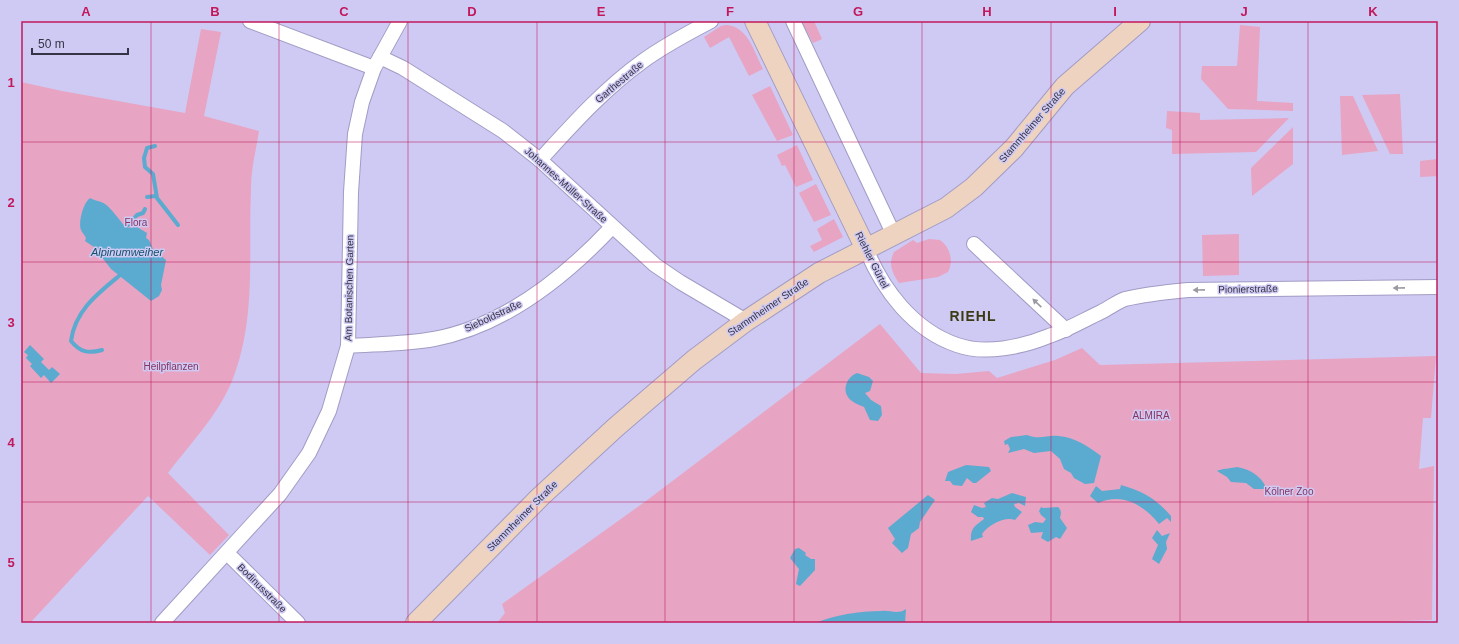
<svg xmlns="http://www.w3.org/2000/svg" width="1459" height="644" font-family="Helvetica,sans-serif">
<rect width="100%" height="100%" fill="#cfcaf4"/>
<g fill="#e7a4c3">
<polygon points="807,21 814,21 822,39 813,43 802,23"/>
<path d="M726,25c22,1 28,27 37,44l-14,7 -20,-39 -19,11 -6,-11 17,-11z"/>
<polygon points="1240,25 1260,27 1257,101 1293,103 1293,111 1228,109 1201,79 1202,66 1237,66"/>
<path d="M201,29l20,3 -17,84 55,15c-3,19 -8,38 -8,57 -3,66 6,130 -19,193 -14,34 -42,63 -64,92l61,62 -19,20 -62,-59 -118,127h-9v-541l41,9 123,22z"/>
<polygon points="770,86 793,135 777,141 752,95"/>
<polygon points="1400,94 1403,154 1390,154 1362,95"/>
<polygon points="1340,96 1353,96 1378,151 1342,155"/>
<polygon points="1167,111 1200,113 1200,120 1289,118 1256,152 1172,154 1172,130 1166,128"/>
<polygon points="1293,127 1293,164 1252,196 1251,168"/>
<polygon points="797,145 813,180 796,187 785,165 782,166 777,155"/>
<polygon points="1438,159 1438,176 1420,177 1420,161"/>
<polygon points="816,184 831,215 814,222 799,193"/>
<polygon points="834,219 843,237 814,252 810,246 822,240 817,229"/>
<polygon points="1239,234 1239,275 1203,276 1202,235"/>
<path d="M929,239l11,1c10,7 14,21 8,32l-10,5 -39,6c-7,-11 -11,-19 -5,-31l19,-12 4,3z"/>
<polygon points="880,324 921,373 956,374 989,371 997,378 1055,360 1082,348 1100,365 1436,356 1431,418 1423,418 1419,469 1434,466 1432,620 1401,621 1392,623 497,623 505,613 502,604 646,501"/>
</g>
<g fill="#5baacf">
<path d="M90,198c5,3 11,3 15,6 5,3 18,20 21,24l11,-1 10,6 -1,5 3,2 4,9 7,3v3l6,5 -5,25 1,5 -3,6 -8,5 -40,-32 -17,-22 -9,-6 1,-3c-1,-3 -4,-5 -5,-8 -3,-7 2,-27 9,-32z"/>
<polygon points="30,345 44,359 41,362 49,370 52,367 60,374 51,383 44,375 41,378 30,366 32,364 26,358 28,355 24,352"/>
<path d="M857,373l12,4 4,4 -3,10 -5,2 6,7 10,6 1,9 -4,6 -8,-1 -6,-13c-4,-2 -8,-3 -12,-6 -11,-8 -7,-23 5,-28z"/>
<path d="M1027,435c12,5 20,0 31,1 17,1 31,11 43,20l-7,27 -9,1 -11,-6 -3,-5 -7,-4 -4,-10 -9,-8 -17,2 -10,-4 -16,4 2,-4 -2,-5 -3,1 -1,-4 7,-4z"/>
<polygon points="966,465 989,467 991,471 976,483 973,483 967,478 962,486 953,485 950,481 945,481 948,472"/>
<path d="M1237,467c12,2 23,8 29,20l-2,2h-10l-8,-6 -15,-1 -4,-5 -10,-6c3,-2 15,-3 20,-4z"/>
<path d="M1121,485c23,7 34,13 50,31v6l-4,-4 -8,6c-15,-19 -37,-32 -61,-21l-8,-7 6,-10 6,5 18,-2z"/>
<path d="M1012,493l14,4 -1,9 -6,-3 -5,1 1,3 7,5 -7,8c-10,-4 -27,5 -33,14l1,3 -12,4c-1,-13 4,-15 13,-22l-1,-2h-5l-7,-5 3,-7 8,3 4,-1 -2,-4 8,-5 6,1z"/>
<polygon points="928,495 935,500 920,522 919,528 911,534 908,548 902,553 892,543 895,539 888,528"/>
<path d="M1041,507l2,1 15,-1c4,4 3,6 2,11l7,10 -7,11 -4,-2 -8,5 -7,-4 2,-6 -12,1 -3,-8 7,-3 8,1 3,-4 -5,-4 -2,-4z"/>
<polygon points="1157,530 1162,536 1170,533 1166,542 1167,549 1159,564 1152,559 1158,545 1152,538"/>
<polygon points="799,548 806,553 805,555 811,559 815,559 815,570 800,586 796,584 799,569 790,558 795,549"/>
<path d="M906,609l-1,14h-90c20,-8 44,-12 67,-12 8,-1 16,4 24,-2z"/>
</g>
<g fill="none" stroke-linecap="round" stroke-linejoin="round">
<g stroke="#5baacf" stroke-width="4">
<polyline points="155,146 147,148 144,158 145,167 153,174 157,198 178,225"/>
<polyline points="147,197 156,196"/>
<polyline points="126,227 137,215 143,213 145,209"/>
<path d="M102,350c-14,4 -22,2 -31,-9 4,-30 26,-47 48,-65"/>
</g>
<defs>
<g id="street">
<polyline points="250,21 374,68"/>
<polyline points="793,21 893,233"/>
<polyline points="380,57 403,68 503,131 540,160 655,265 680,282 746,321"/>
<path d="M540,160c32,-35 64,-71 103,-99 22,-16 45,-28 68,-40"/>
<polyline points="974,244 1066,330"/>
<path d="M866,249c17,41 47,81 91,96 28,10 65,2 92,-9 18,-6 35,-16 52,-24 8,-4 16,-10 24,-13 21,-5 42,-7 63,-9l250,-3"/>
<path d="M348,346c29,-2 58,-2 86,-7 70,-13 130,-61 178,-112"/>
<polyline points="227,553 298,623"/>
<polyline points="162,623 280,494 309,453 329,411 348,346 351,192 355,134 362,102 374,68 400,21"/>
</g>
<g id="secondary">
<polyline points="755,21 866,249"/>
<polyline points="416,623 540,497 616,427 694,360 746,321 819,273 946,208 974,187 1014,148 1065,86 1140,21"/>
</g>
</defs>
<use href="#street" stroke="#a19cc4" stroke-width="16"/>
<use href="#secondary" stroke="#a19cc4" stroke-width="22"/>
<use href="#street" stroke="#fff" stroke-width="14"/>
<use href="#secondary" stroke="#efd3c1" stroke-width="20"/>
</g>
<defs><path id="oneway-solid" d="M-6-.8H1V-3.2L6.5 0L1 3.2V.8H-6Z"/></defs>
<g fill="#9a9aa2">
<use href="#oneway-solid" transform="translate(1399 288) rotate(179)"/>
<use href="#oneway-solid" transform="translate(1199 290) rotate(179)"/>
<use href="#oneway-solid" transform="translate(1037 303) rotate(-137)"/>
</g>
<path fill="none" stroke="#c2185b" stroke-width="1" stroke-opacity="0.55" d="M151,21v602M279,21v602M408,21v602M537,21v602M665,21v602M794,21v602M922,21v602M1051,21v602M1180,21v602M1308,21v602M21,142h1417M21,262h1417M21,382h1417M21,502h1417"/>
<g text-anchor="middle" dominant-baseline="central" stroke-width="3" stroke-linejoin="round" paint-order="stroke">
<g font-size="10" fill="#363444" stroke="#cfcaf4">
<text transform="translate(619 82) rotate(-40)">Garthestraße</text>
<text transform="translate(1032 125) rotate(-49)">Stammheimer Straße</text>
<text transform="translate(566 185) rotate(42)">Johannes-Müller-Straße</text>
<text transform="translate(872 260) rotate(63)">Riehler Gürtel</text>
<text transform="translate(349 288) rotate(-89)">Am Botanischen Garten</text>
<text transform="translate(1248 289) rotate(-1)">Pionierstraße</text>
<text transform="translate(768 307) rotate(-34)">Stammheimer Straße</text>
<text transform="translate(493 316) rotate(-25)">Sieboldstraße</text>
<text transform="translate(522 516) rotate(-45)">Stammheimer Straße</text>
<text transform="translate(262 588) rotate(45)">Bodinusstraße</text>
</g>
<g font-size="10" fill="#873460" stroke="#cfcaf4">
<text x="136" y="222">Flora</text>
<text x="171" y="366">Heilpflanzen</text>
<text x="1151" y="415">ALMIRA</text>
<text x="1289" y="491">Kölner Zoo</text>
</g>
<g font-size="11" font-style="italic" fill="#11516b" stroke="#cfcaf4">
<text x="127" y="252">Alpinumweiher</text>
</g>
<g font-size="14" font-weight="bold" letter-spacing="1" fill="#3a3b12" stroke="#cfcaf4">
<text x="973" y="316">RIEHL</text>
</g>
</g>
<rect width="1459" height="644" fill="none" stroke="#cfcaf4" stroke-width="44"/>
<path d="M32 48v6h96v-6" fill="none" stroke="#363444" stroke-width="2"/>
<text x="38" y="48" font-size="12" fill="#363444" stroke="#cfcaf4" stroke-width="3" paint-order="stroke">50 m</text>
<rect x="22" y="22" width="1415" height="600" fill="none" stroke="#c2185b" stroke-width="1.5"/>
<g font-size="13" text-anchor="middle" font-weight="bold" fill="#c2185b">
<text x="86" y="16">A</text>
<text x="215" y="16">B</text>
<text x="344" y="16">C</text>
<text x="472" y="16">D</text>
<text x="601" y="16">E</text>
<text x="730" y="16">F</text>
<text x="858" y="16">G</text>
<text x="987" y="16">H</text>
<text x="1115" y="16">I</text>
<text x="1244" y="16">J</text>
<text x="1373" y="16">K</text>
<text x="11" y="87">1</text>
<text x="11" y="207">2</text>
<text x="11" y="327">3</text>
<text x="11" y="447">4</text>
<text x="11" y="567">5</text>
</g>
</svg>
